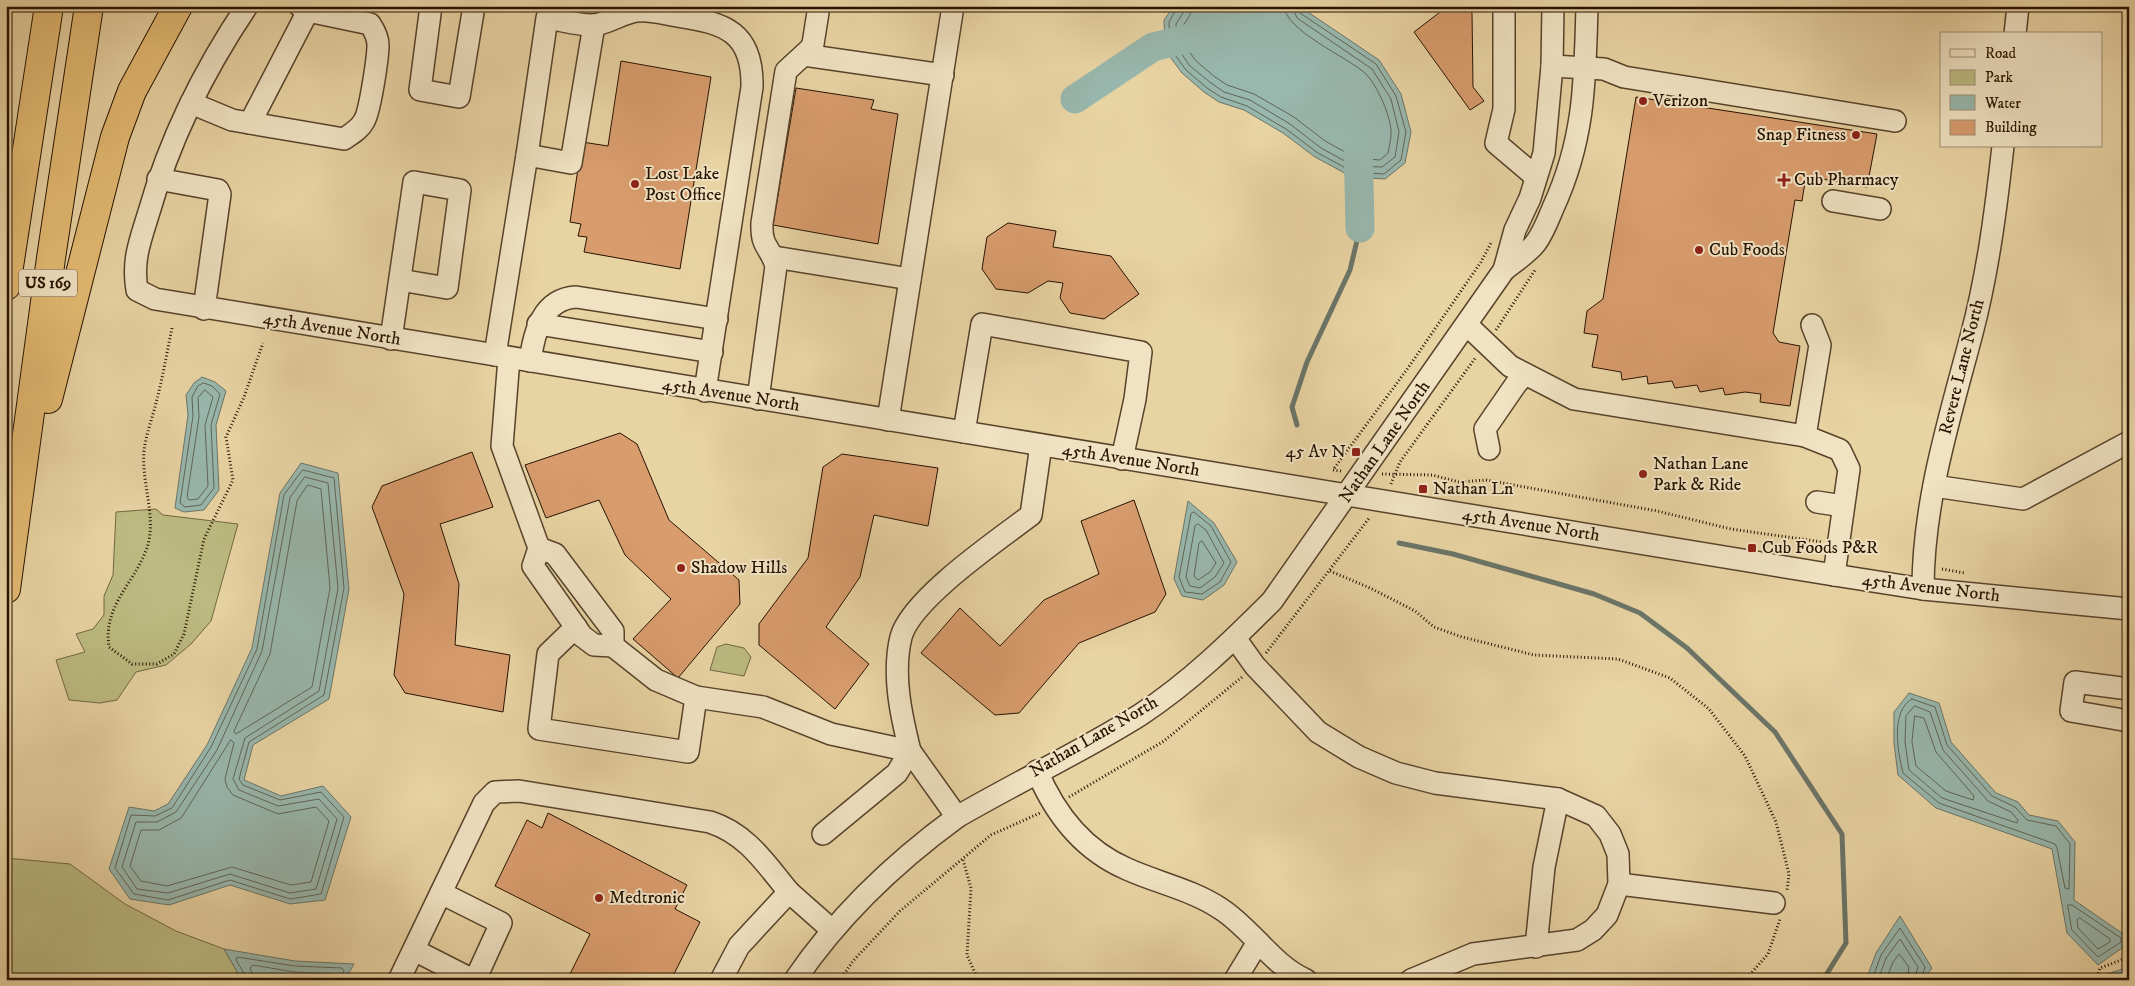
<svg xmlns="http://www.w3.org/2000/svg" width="2135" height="986" font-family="'IM FELL DW Pica',serif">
<rect width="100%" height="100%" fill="#e8d3a3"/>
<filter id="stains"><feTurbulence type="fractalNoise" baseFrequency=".004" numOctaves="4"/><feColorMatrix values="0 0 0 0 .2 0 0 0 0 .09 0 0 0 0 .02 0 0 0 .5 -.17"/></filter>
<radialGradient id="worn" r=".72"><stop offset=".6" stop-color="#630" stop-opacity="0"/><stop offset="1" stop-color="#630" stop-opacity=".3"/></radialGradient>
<g fill="#bcbb81" stroke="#726741">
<polygon points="156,509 163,515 238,524 211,621 191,644 166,665 136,672 117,700 100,703 69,700 56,660 85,652 76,634 93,629 104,615 104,596 113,575 116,512"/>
<polygon points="726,644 744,648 751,657 744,676 710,670 717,647"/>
<polygon points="6,858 70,864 125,904 176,931 224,949 239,975 246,980 6,980"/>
</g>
<g fill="#98b7ad" stroke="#6b7568">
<polygon points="1174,6 1299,6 1379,60 1401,94 1411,132 1405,163 1385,179 1352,177 1315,157 1283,133 1244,110 1219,102 1204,92 1182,73 1165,50 1164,20"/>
<polygon points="202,377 215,382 226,391 216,425 219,490 204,510 184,512 175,508 188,415 186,395 194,383"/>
<polygon points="301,463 338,473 349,589 329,699 253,745 244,780 281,796 323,786 351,817 325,900 290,904 230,885 169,905 130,899 109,869 129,807 154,811 168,804 207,745 252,648 280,493"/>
<polygon points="1188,501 1214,523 1237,562 1224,585 1203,600 1182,596 1174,579"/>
<polygon points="1909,693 1939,703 1951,742 1996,793 2018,802 2029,815 2058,821 2075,842 2074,900 2129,938 2129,943 2098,965 2067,933 2052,849 1936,808 1898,775 1894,743 1894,712"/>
<polygon points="1900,916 1932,968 1924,980 1866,980 1876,953"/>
<polygon points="224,949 295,961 354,964 345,980 246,980 239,975"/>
<polygon points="2129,967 2129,980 2105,980 2104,975"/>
</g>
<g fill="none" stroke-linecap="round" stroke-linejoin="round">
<g stroke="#606557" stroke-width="1">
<polyline points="1178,6 1169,22 1170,48 1186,70 1207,88 1221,97 1247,106 1286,129 1318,153 1353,172 1384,174 1401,160 1406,132 1396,96 1376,64 1300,13 1298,6"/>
<polyline points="1184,6 1183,13 1176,24 1176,46 1190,66 1211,83 1224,92 1250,100 1290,124 1321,148 1354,166 1382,167 1395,157 1399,132 1391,99 1372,69 1297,18 1292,6"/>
<path d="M1192,6l-2,9 -7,11 1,18 12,17 19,16 12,8 27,9 40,23 31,24 31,17 24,2 8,-7c1,-6 3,-13 3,-19 1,-16 -14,-49 -25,-60 -18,-17 -81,-43 -82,-68"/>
<polygon points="204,383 212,386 220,394 211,425 214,488 201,505 185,507 180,503 193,416 192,397 198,386"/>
<polygon points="205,390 213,397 205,425 208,486 198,499 189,500 187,497 199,417 198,398"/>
<polygon points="303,470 334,478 344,588 324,695 249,742 239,779 243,785 280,800 321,792 344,817 321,894 290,899 230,880 168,900 134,894 115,868 131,815 155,816 172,808 211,747 257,649 284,495"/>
<polygon points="305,477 328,483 338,588 319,691 245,738 233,779 239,790 278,806 319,799 337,819 316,889 290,893 230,874 168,893 137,889 122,867 136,822 157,822 176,812 217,750 262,651 290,498"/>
<polygon points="308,485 321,489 330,588 312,687 236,734 234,731 270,654 297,501"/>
<polygon points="1194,512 1211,526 1231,562 1220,582 1202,594 1185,592 1179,577 1191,514"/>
<polygon points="1198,524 1206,530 1224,563 1215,577 1200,588 1190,586 1186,577 1195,526"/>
<polygon points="1202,541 1216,563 1210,572 1198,580 1194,576 1199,543"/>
<path d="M1912,699l23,8 12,38 45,51 23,11 12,13 29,6 14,18 -1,45 -4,-1 -8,-40 -2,-4 -116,-41 -36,-30c-5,-20 -13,-62 9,-74z"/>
<polygon points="1915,706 1930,712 1943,750 1988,801 2011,812 2018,820 2017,823 1942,798 1909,770 1905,742 1906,716"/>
<polygon points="1915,716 1924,718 1936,752 1974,796 1973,800 1946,791 1916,766 1912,742"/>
<polygon points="231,740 234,743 225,779 227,787 233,795 278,814 316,807 329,821 311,882 291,885 232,867 167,886 141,881 130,866 141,830 159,830 181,818"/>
<polygon points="2068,905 2072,905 2121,938 2121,942 2098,957 2072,930"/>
<polygon points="2080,918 2110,939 2110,942 2098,949 2078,928 2077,920"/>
<polyline points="248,980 236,960 237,957 295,966 342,968 344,971 341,980"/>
<polyline points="255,980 250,968 253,965 294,972 333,974 335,980"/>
<polyline points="1872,980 1881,955 1900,928 1925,967 1921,980"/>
<polyline points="1878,980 1886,958 1900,939 1918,967 1914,980"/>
<polyline points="1886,980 1893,962 1899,954 1909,967 1907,980"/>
</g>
<g stroke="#6b7568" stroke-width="5">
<polyline points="1297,425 1292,407 1307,362 1350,270 1360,228"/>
<polyline points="1399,543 1453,554 1594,594 1640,613 1687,648 1775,732 1842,834 1846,943 1823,980"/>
</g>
<g stroke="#98b7ad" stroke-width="29">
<polyline points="1075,99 1153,47 1202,35"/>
<polyline points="1358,139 1360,228"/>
</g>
</g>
<g fill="#d89c6d" stroke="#271301">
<polygon points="1448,6 1467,6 1472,13 1473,87 1484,101 1470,110 1414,32"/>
<polygon points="621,61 711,77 680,269 584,252 587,237 578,236 581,224 570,222 582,142 608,146"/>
<polygon points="796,88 874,100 871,109 898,114 878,244 773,225"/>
<polygon points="1636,97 1877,134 1867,187 1806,176 1802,201 1795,200 1773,333 1779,342 1800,346 1790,406 1760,402 1761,394 1745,392 1725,395 1723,388 1700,392 1697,385 1675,388 1672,381 1648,384 1647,376 1622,380 1621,372 1592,367 1598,335 1584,333 1587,311 1603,299"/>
<polygon points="1008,223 1056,231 1053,247 1111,256 1139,294 1104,319 1070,313 1060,298 1063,283 1048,281 1028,293 996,289 982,269 987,237"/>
<polygon points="620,433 637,444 669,520 739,580 740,604 678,678 633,639 671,599 625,555 599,500 546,518 525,465"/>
<polygon points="472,452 493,507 440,524 459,584 455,645 510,655 503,712 405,693 394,675 404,594 372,507 382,486"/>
<polygon points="842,454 938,468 928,526 874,515 860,577 826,627 869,664 835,709 759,645 759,624 808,558 823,467"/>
<polygon points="1134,500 1166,594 1155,612 1079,643 1019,713 995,715 921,653 960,608 1000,646 1044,600 1099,574 1081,521"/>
<polygon points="548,813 687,885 675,909 700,922 671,980 567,980 590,934 495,886 527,820 542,828"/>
</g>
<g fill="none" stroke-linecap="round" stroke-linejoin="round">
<defs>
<g id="minor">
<path d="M247,6c-43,64 -77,132 -98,206 -9,29 -17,48 -12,78l18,9 1679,276 89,14 206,20"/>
<polyline points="431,6 420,90 459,97 474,6"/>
<polyline points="1504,6 1504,109 1496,143 1536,177"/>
<polyline points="2015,34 2018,6"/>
<polyline points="804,55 943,75"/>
<polyline points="1552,66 1604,69 1624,77 1895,121"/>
<path d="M191,103l41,17 112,19c7,-5 16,-10 20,-18 6,-9 14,-64 14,-76 0,-7 -4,-15 -8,-21l-62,-13 -8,-5"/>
<polyline points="250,123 308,11"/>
<path d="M527,155l20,-137c14,2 30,7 45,7 14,0 29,-12 44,-14 14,-2 28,3 42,5 47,7 75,16 74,71l-47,304"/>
<polyline points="158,179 218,190 220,194 204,309"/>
<polyline points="1833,201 1880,209"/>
<polyline points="774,257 910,279"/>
<polyline points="1504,270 1515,230 1530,198 1544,153 1552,66 1553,6"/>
<polyline points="538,324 712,352"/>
<polyline points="1467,325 1510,366 1574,399 1805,436 1840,450 1849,469 1834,575"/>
<polyline points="391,339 414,182 460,190 447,288 400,280"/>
<polyline points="495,355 527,155 571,163 594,25"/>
<polyline points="509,358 502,446 539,548 533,566 582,636 594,645 613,646 613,631 555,554 539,548"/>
<path d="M530,361c4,-28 12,-62 46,-64l141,22"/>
<path d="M758,399l18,-133c-6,-21 -15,-17 -14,-43l24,-152 24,-22 3,-5 6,-38"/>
<polyline points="888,420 953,6"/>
<polyline points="964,432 982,324 1141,352 1135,399 1122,459"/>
<polyline points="1805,436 1820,345 1812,325"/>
<polyline points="1489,449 1485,429 1516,384 1525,374"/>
<polyline points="1934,486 2023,499 2129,442"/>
<polyline points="1817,502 1843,506"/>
<path d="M1923,589c0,-88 27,-172 49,-256 16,-61 24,-124 31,-187"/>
<polyline points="576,627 548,654 539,729 688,752 696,697"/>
<polyline points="1235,638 1255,666 1318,732 1359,757 1396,773 1435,783 1558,799 1596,816 1610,834 1618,854 1619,884 1607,915 1593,930 1577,940 1473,954 1411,980"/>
<polyline points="613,646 656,680 696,697 763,707 831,734 910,751 957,817"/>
<polyline points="2129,689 2075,682 2071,711 2129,721"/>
<path d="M1037,771c18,43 46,79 90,98 31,14 66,21 94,40 31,20 51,56 85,71"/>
<path d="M823,834l74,-61 13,-22c-9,-36 -18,-77 -9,-114 10,-38 97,-97 130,-122l10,-70"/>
<polyline points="1619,884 1774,903"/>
<polyline points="789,892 832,930"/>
<polyline points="441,893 501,923 475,980"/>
<polyline points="1536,947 1544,867 1558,799"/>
<polyline points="414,950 473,980"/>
<path d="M399,980l85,-177 11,-11 24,-1 191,31c37,12 55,41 79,70l-50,54 -18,34"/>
<path d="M795,980c44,-65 99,-117 162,-163 60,-35 124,-65 183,-102 49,-32 91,-73 132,-114l232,-331c10,-8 21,-15 30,-25 8,-9 14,-25 19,-37 32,-69 32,-128 34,-202"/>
<polyline points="1235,980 1258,942"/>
</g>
<g id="highway">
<polyline points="6,286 49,6"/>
<polyline points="48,399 115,137 132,91 178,6"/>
<polyline points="6,589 51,258 89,6"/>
</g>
</defs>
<use href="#minor" stroke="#57432a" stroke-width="24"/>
<use href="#highway" stroke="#271301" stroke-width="30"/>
<g stroke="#271301" stroke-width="3" stroke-dasharray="1 2.5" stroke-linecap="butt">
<path d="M172,328c-5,24 -9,48 -15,71 -4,17 -11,35 -13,52 -3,34 15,71 1,102 -14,34 -42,54 -36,94l23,17h25l17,-10 10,-20 20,-95 29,-59 -7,-43 18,-40 19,-54"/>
<polyline points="1496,330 1535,270"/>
<polyline points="1341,471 1333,470 1408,368 1481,262 1492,241"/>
<polyline points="1382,474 1432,475 1459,482 1486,480 1657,511 1731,529 1822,542"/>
<polyline points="1391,484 1400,462 1476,357"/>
<polyline points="1942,569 1965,573"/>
<polyline points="1330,571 1370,588 1415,611 1434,627 1462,637 1534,655 1618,659 1670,678 1709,709 1745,756 1776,822 1789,874 1787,891"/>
<polyline points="1266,653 1370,517"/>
<polyline points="1069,797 1164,741 1242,677"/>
<polyline points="963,860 971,888 967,955 976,975 988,980"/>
<polyline points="840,980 853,961 900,911 991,835 1040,813"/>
<polyline points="1745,980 1768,954 1780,919"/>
<polyline points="2096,980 2100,968 2129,957"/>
</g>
<use href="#minor" stroke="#f0e2c3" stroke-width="21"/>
<use href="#highway" stroke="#e4ba72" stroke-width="28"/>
</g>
<g fill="#8f2418" stroke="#f0e2c3" stroke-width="2">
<circle cx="1643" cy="101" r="5"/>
<circle cx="1856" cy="135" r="5"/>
<path d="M1781.5 172.5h5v5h5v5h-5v5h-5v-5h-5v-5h5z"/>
<circle cx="635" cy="184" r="5"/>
<circle cx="1699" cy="250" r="5"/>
<rect x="1351" y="447" width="10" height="10" rx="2.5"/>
<circle cx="1643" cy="474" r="5"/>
<rect x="1418" y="484" width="10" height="10" rx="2.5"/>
<rect x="1747" y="543" width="10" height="10" rx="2.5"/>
<circle cx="681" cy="568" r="5"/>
<circle cx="599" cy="898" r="5"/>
</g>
<g text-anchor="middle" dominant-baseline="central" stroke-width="4" stroke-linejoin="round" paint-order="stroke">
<rect fill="#f0e2c3" stroke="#63513b" stroke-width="1" x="19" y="269.5" width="58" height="27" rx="4"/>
<g font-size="16" font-weight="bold" fill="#271301">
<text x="48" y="283">US 169</text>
</g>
<g font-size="18" fill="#271301" stroke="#f0e2c3" text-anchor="start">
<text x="1653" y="101">Verizon</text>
<text x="1846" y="135" text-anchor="end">Snap Fitness</text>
<text x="645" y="174">Lost Lake<tspan x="645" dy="21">Post Office</tspan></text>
<text x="1794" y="180">Cub Pharmacy</text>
<text x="1709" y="250">Cub Foods</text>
<text x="1346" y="452" text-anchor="end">45 Av N</text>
<text x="1653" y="464">Nathan Lane<tspan x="1653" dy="21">Park &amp; Ride</tspan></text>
<text x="1433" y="489">Nathan Ln</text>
<text x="1762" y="548">Cub Foods P&amp;R</text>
<text x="691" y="568">Shadow Hills</text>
<text x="609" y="898">Medtronic</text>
</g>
<g font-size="18" fill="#271301" stroke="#f0e2c3">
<text transform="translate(332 329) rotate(9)">45th Avenue North</text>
<text transform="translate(1962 367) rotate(-76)">Revere Lane North</text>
<text transform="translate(731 395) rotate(9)">45th Avenue North</text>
<text transform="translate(1385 442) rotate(-55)">Nathan Lane North</text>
<text transform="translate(1131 460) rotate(9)">45th Avenue North</text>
<text transform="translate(1531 525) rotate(9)">45th Avenue North</text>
<text transform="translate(1931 588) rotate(7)">45th Avenue North</text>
<text transform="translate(1094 737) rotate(-30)">Nathan Lane North</text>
</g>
</g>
<rect width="2135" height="986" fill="none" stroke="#e8d3a3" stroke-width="25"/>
<rect x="8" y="8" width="2120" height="971" fill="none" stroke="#271301" stroke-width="2.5"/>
<rect x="12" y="12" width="2110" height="961" fill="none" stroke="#271301"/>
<rect x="1940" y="32" width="162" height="115" fill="#f0e2c3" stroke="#a08f75"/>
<rect x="1950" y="49" width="25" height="8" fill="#f0e2c3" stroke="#a08f75"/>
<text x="1985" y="58" font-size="15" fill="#271301">Road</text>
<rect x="1950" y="70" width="25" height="15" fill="#bcbb81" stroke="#a08f75"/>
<text x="1985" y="82" font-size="15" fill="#271301">Park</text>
<rect x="1950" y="95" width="25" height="15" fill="#98b7ad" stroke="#a08f75"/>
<text x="1985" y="108" font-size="15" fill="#271301">Water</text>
<rect x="1950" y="120" width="25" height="15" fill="#d89c6d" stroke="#a08f75"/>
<text x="1985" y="132" font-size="15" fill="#271301">Building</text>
<rect width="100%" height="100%" filter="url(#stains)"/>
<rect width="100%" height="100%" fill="url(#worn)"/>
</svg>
